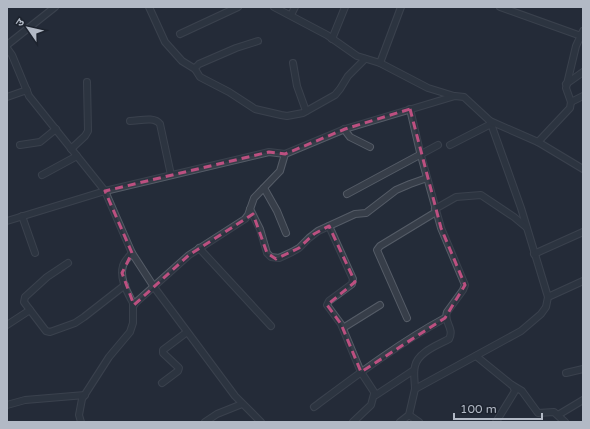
<svg xmlns="http://www.w3.org/2000/svg" width="590" height="429" font-family="'Varela Round','Noto Sans Devanagari',sans-serif">
<rect width="100%" height="100%" fill="#242c39"/>
<g fill="none" stroke-linecap="round" stroke-linejoin="round">
<defs>
<g id="minor">
<polyline points="149,7 165,42 182,61 195,69"/>
<polyline points="274,7 327,35 357,56 380,63 428,88 454,96"/>
<polyline points="500,7 581,36"/>
<polyline points="291,15 295,7"/>
<polyline points="180,34 238,7"/>
<polyline points="332,39 345,7"/>
<polyline points="258,41 236,48 199,64 196,67 195,69 200,77 229,92 255,109 281,115 287,116 303,113 335,95 340,89 348,76 365,59"/>
<polyline points="7,45 55,7"/>
<polyline points="7,48 12,55 29,96 105,191 132,253 154,287 235,396 261,422"/>
<polyline points="293,63 297,86 306,111"/>
<polyline points="380,63 401,7"/>
<polyline points="566,84 583,72"/>
<polyline points="7,97 27,90"/>
<polyline points="571,102 583,96"/>
<path d="M410,109l10,43 21,76 24,57 -2,5 -16,22c-4,10 8,16 2,27 -11,6 -31,13 -34,27 -2,7 0,16 0,23"/>
<path d="M130,121c9,0 24,-5 30,3l11,51"/>
<polyline points="490,121 521,208 548,297"/>
<polyline points="344,129 350,137 370,147"/>
<polyline points="538,142 570,108 571,102 566,88 576,46 583,31"/>
<polyline points="20,145 40,142 56,129"/>
<polyline points="450,145 491,124"/>
<polyline points="71,149 85,136 88,131 87,82"/>
<polyline points="42,175 77,156"/>
<polyline points="264,188 277,211 286,233"/>
<polyline points="347,194 438,145"/>
<polyline points="250,209 260,229 267,253 271,257 279,258 292,252 299,248 309,238 318,231 355,214 366,213 396,190 410,184 427,178"/>
<polyline points="435,209 456,197 481,195 514,217 526,227"/>
<polyline points="22,216 35,253"/>
<polyline points="7,221 105,191 269,152 285,154 345,129 455,96 464,97 490,121 538,142 583,169"/>
<polyline points="329,226 353,279 352,284 329,301 327,305 341,324 361,372 376,395 414,370"/>
<polyline points="199,248 271,326"/>
<path d="M132,253c-3,4 -8,8 -9,13 -4,13 5,27 11,39"/>
<polyline points="534,254 583,232"/>
<polyline points="30,310 24,302 25,297 47,277 68,263"/>
<polyline points="407,318 377,250 380,246 436,212"/>
<polyline points="7,325 30,310 46,331 50,332 75,323 84,317 125,285"/>
<polyline points="343,328 380,305"/>
<polyline points="476,356 513,386 515,391 496,422"/>
<polyline points="566,373 583,369"/>
<polyline points="162,383 178,371 179,368 163,353 163,350 187,332"/>
<polyline points="512,385 522,391 538,413 554,412 565,422"/>
<polyline points="7,405 25,400 85,395"/>
<path d="M314,407c43,-32 85,-64 131,-89"/>
<polyline points="409,415 419,422"/>
<polyline points="558,415 583,400"/>
<polyline points="81,422 79,415 82,399 109,357 130,332 133,323 133,305 189,255 245,219 248,215 254,198 280,171 285,154"/>
<polyline points="205,422 217,414 242,404"/>
<polyline points="353,422 371,405 374,394"/>
<polyline points="400,422 409,415 415,389 521,331 541,314 546,307 548,297 583,281"/>
</g>
</defs>
<use href="#minor" stroke="#555c67" stroke-width="8"/>
<use href="#minor" stroke="#373e49" stroke-width="6"/>
</g>
<path d="M0 0H590V429H0ZM410,109l31,119 24,57 -20,33 -84,54 -20,-48 -14,-19 28,-23 -26,-56 -15,8 -15,14 -23,11 -9,-6 -14,-39 -64,41 -55,50 -12,-32 10,-20 -27,-62 164,-39 16,2 60,-25z" fill="#242c39" fill-opacity=".55" fill-rule="evenodd"/>
<path fill="none" stroke="#bc5080" stroke-width="3" stroke-dasharray="8 5" stroke-linejoin="round" d="M410,109l31,119 24,57 -20,33 -84,54 -20,-48 -14,-19 28,-23 -26,-56 -15,8 -15,14 -23,11 -9,-6 -14,-39 -64,41 -55,50 -12,-32 10,-20 -27,-62 164,-39 16,2 60,-25z"/>
<rect width="590" height="429" fill="none" stroke="#b2b9c5" stroke-width="16"/>
<g transform="translate(28 28) rotate(304)" stroke="#1d232e" stroke-width="3" paint-order="stroke">
<path d="M0-3L7 15L0 10L-7 15Z" fill="#b2b9c5"/>
<text y="-6" font-size="11" font-weight="bold" text-anchor="middle" fill="#b2b9c5">उ</text>
</g>
<path d="M454 413v6h88v-6" fill="none" stroke="#b2b9c5" stroke-width="2"/>
<text x="460" y="413" font-size="12" fill="#b2b9c5" stroke="#1d232e" stroke-width="3" paint-order="stroke">100 m</text>
</svg>
